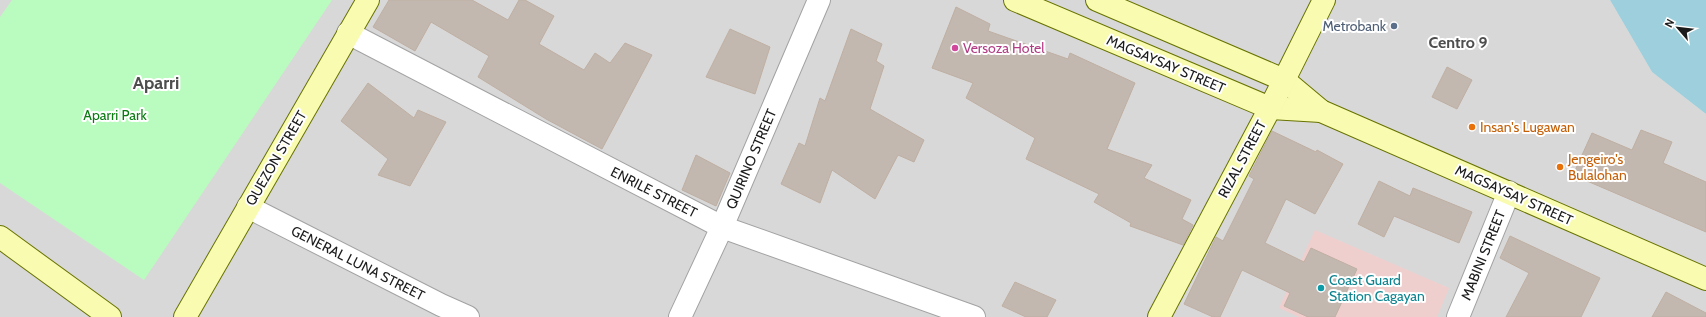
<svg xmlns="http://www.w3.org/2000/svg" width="1706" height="317" font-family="Cabin,sans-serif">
<rect width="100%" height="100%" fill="#ede9e0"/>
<polygon fill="#d9d8d8" points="0,0 1610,0 1652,72 1706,114 1706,317 0,317"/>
<polygon fill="#efcfce" points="1315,230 1449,288 1437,317 1299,317 1279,308"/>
<polygon fill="#bafbbf" points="12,0 332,0 144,280 0,183 0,17"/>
<polygon fill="#9ecfdd" points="1610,0 1706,0 1706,114 1652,72"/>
<g fill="#c2b8b0" stroke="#bfafa2">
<polygon points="389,0 472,0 508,20 519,0 525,0 554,16 539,44 584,70 595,53 610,63 625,43 652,55 602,149 546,119 478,77 489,56 431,22 415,51 373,27"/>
<polygon points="956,7 990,24 988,31 1068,59 1070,53 1135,83 1107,149 1152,165 1144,178 1191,200 1182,219 1193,225 1183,245 1130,226 1131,223 1094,202 1099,194 1026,159 1035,138 966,98 973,83 932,68"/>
<polygon points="730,29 770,47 755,94 706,77"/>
<polygon points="851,29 882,44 876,61 884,66 870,109 924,140 914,162 898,155 875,199 832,170 820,203 781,184 799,143 805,146 820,98 825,101"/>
<polygon points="1447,67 1472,80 1457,109 1432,97"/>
<polygon points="368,83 414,118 418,110 446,122 410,186 378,175 388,159 341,121"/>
<polygon points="1641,130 1672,142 1663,163 1706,182 1706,232 1573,175 1592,133 1632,150"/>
<polygon points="1272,131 1316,152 1317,150 1343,164 1315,214 1286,199 1265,243 1304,262 1311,248 1357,269 1335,317 1308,317 1284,306 1290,293 1242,270 1220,317 1213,317 1184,304 1216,237 1223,241 1254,179 1249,176"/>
<polygon points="696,155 730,173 716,206 682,190"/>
<polygon points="1379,181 1410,196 1413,188 1472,212 1459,243 1394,216 1384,237 1358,224"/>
<polygon points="1510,236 1600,278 1581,317 1506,317 1529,273 1500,258"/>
<polygon points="1015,282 1056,300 1047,317 1026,317 1002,306"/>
<polygon points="1666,292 1706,313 1706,317 1652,317"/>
</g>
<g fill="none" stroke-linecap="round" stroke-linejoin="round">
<defs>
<g id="street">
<polyline points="348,33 722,227 974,317"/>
<polyline points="248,207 441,305 468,317"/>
<polyline points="680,317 722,227 819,0"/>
<polyline points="1458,317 1509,192"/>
</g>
<g id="secondary">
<polyline points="1015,0 1270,108 1321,111"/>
<polyline points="1097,0 1284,80 1321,111 1706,279"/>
<polyline points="0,237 110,317"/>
<polyline points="185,317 368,0"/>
<polyline points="1159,317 1270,108 1324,0"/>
</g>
</defs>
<use href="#street" stroke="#a2a2a2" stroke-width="24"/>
<use href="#secondary" stroke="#687301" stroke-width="24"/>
<use href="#street" stroke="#fff" stroke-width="22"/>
<use href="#secondary" stroke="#f8fbb0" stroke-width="22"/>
</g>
<circle fill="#5c6f8a" stroke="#fff" stroke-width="1.5" cx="1394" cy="26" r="4"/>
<circle fill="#d1479c" stroke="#fff" stroke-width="1.5" cx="955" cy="48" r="4"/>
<g fill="#e8710a" stroke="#fff" stroke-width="1.5">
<circle cx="1472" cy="127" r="4"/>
<circle cx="1560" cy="167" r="4"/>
</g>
<circle fill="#0f9aa8" stroke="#fff" stroke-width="1.5" cx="1321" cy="288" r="4"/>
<g text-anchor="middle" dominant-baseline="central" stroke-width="4" stroke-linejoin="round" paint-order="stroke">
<g font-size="14" fill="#4e5e75" stroke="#fff" text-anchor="end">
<text x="1386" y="26">Metrobank</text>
</g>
<g font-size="14" fill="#b23c85" stroke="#fff" text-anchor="start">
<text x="963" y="48">Versoza Hotel</text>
</g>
<g font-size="14" fill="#1b1b1b" stroke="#fff">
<text transform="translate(1166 64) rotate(23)">MAGSAYSAY STREET</text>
<text transform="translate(276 158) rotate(-60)">QUEZON STREET</text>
<text transform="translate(751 159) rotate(-67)">QUIRINO STREET</text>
<text transform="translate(1242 159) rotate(-62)">RIZAL STREET</text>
<text transform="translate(654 192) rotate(27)">ENRILE STREET</text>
<text transform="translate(1514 195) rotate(24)">MAGSAYSAY STREET</text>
<text transform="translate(1483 255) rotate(-68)">MABINI STREET</text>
<text transform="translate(358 263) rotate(27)">GENERAL LUNA STREET</text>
</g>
<g font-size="14" fill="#087b11" stroke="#fff">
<text x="115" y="115">Aparri Park</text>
</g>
<g font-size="14" fill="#c56008" stroke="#fff" text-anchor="start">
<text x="1480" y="127">Insan's Lugawan</text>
<text x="1568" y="159">Jengeiro's<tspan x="1568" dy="16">Bulalohan</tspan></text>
</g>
<g font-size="14" fill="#0d838f" stroke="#fff" text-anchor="start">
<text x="1329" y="280">Coast Guard<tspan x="1329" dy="16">Station Cagayan</tspan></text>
</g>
<g font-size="16" font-weight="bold" fill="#4e4e4e" stroke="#fff">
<text x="1458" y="42">Centro 9</text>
</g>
<g font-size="18" font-weight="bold" fill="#4e4e4e" stroke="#fff">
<text x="156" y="83">Aparri</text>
</g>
</g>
<g transform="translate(1678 28) rotate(298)" stroke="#ffffff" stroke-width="3" paint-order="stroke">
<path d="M0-3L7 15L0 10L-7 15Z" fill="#1b1b1b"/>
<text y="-6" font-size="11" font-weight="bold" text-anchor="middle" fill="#1b1b1b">N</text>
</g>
</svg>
